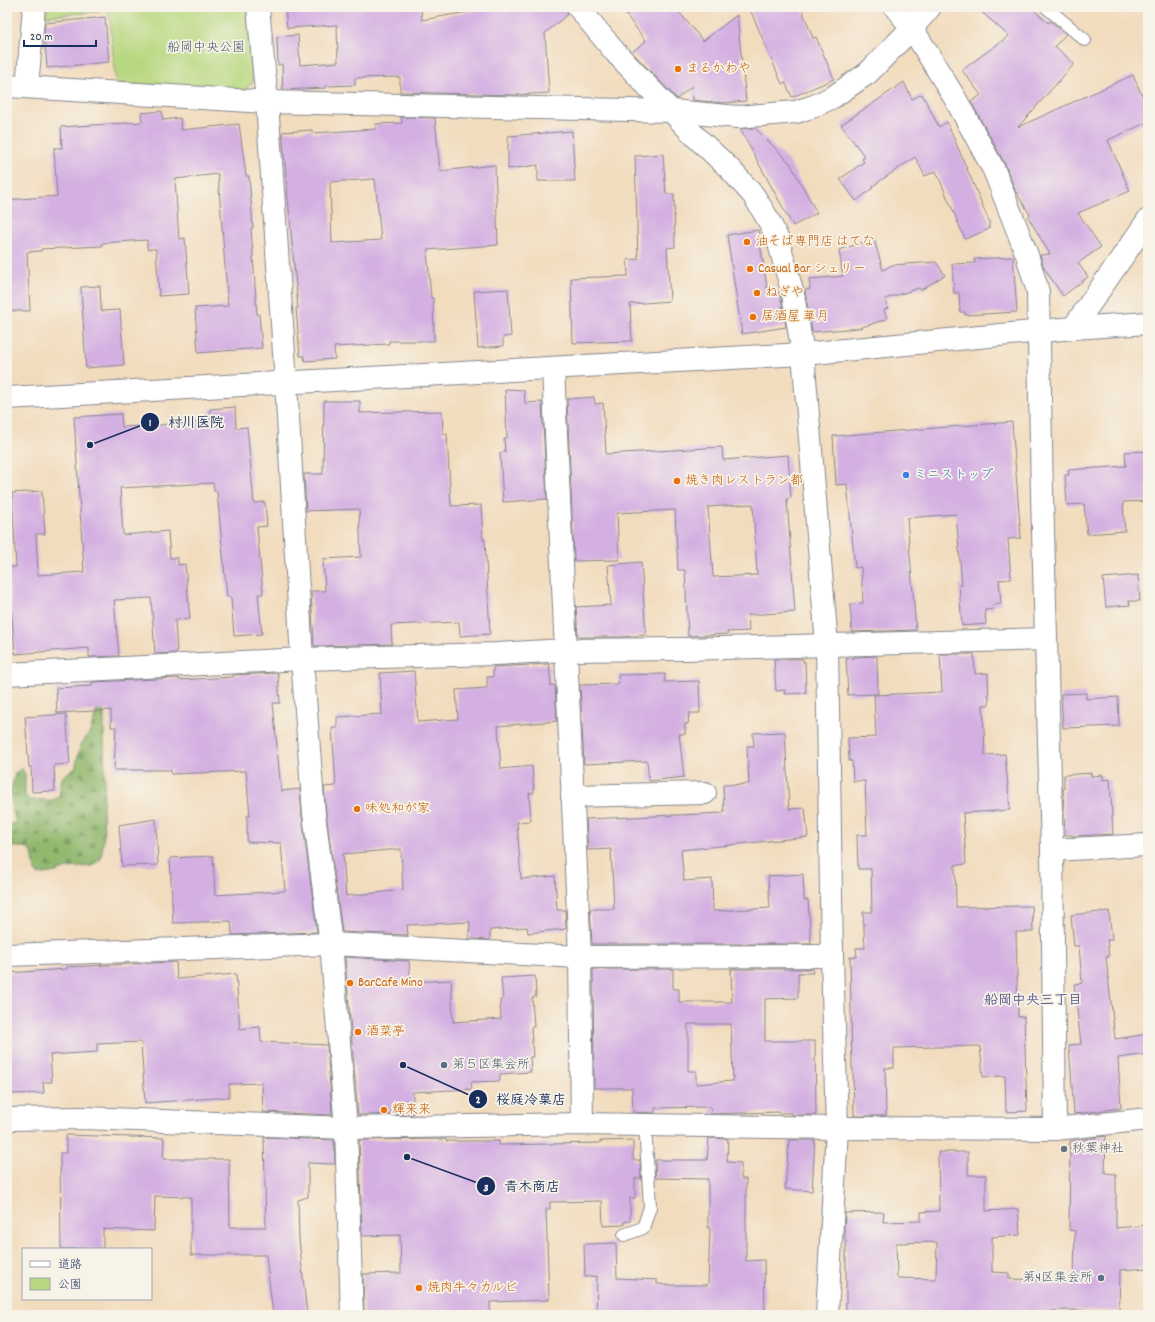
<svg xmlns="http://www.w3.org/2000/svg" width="1155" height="1322" font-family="Dekko,'Klee One',sans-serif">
<defs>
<pattern id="forest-firs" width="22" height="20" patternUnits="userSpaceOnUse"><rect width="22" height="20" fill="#92b86e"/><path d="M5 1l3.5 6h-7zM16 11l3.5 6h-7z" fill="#76965e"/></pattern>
</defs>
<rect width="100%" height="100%" fill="#f7f3e8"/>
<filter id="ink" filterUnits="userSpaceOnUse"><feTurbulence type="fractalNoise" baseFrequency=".025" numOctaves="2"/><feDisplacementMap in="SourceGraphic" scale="8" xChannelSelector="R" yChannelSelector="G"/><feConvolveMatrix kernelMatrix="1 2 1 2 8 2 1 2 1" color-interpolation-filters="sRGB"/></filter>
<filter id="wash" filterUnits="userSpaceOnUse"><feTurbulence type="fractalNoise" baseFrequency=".012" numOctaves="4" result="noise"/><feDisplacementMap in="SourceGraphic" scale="16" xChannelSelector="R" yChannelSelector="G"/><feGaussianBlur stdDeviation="0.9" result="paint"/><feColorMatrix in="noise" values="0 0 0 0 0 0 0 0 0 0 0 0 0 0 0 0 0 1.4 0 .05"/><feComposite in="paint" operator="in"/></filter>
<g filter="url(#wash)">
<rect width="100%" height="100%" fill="#f2dcbe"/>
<path fill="url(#forest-firs)" stroke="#567466" d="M99,705l5,8v27l1,38 -2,29 1,29 -3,23 -9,7 -25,2 -11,4 -17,3 -4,-4 -3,-19 -7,-5h-18v-20l9,-6 -4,-12 -1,-18 4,-18 7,-5 3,7v20l5,5h23l6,-4c3,-17 -1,-19 16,-27l5,-23 10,-14z"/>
<polygon fill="#b8d880" stroke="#6a846f" points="47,7 246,7 253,82 243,91 116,84 109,11 45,16"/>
<g id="blocks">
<g fill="#d4b0e2" fill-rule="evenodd">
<polygon points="285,7 421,7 422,20 495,7 566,7 568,14 545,33 549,93 516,95 400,92 400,77 355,78 355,85 326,86 326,88 283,90 282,64 278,65 277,37 298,35 300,65 338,62 337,25 287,28"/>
<polygon points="620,7 675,7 703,41 737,15 746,101 724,103 693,100 692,86 677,99 632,52 646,41"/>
<polygon points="749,7 801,7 813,38 816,37 834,79 792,97 785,82 782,84"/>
<polygon points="976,7 1031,7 1048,23 1050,21 1066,34 1055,46 1074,64 1018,127 1133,75 1148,109 1148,122 1108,140 1130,191 1078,213 1101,247 1078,263 1088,277 1063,296 1044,268 1040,255 1050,254 1028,217 1030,215 1015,190 1005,164 971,102 981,95 962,70 1009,36"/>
<polygon points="105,17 109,62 47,68 44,33 45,23"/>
<polygon points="904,82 912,99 922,94 939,127 947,122 989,221 989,229 965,239 936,171 925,176 915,157 880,181 872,187 873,188 856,201 840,179 864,162 862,159 865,157 841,125"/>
<polygon points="162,111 163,120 180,118 181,130 239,124 246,176 249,176 253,228 251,228 257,314 259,314 262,348 198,353 195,308 228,306 218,174 175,179 179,239 185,238 189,294 159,296 156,249 147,249 147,240 102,243 102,246 41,249 41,251 27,252 30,311 7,311 7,200 57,196 54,148 62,148 61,127 142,122 141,113"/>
<path d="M401,117l34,1 5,53 55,-6 3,80 -71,5 4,48h2l1,43h-45v3l-55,3 1,12 -30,2 -1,-5h-4l-4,-48h2l-16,-176 30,-2v3l64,-4v-5l26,-1zM375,179l6,61 -49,3 -2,-61z"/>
<polygon points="755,128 790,163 817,213 793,226 740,129"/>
<polygon points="572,131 575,181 538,181 538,165 508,169 508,136"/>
<polygon points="663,154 666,194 674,194 675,247 667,248 670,301 630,304 632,341 573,343 571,278 628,276 627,260 638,259 635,156"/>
<polygon points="758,230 768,294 780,293 786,327 742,334 727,235"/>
<polygon points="874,239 883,270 892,265 936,262 945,275 921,290 919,288 885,299 888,308 884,310 887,319 859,328 812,332 805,290 810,289 809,279 843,276 839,250"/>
<polygon points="1013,257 1017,312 965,315 965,312 960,312 959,293 954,293 952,264 975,263 974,259"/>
<polygon points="100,286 101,311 120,310 124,365 86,368 81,287"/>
<polygon points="508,289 511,336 503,337 503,346 478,348 474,291"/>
<polygon points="505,389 524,390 525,403 542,402 547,499 503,502 500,453 505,452 504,439 507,438"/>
<path d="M594,397l1,7 8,-1 3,51 116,-7 1,13 65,-5 3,43 -4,1 8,113 -47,3 1,16 -22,1 1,2 -40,2 -3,-66h-7l-3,-60 -58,3 2,47 -45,1 -7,-162zM753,504l4,71 -44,2 -5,-70z"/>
<polygon points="324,401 360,401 360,413 442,411 443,434 447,434 451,506 481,505 483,540 485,540 490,634 460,636 459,622 391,625 392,644 314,646 311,591 325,591 323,559 361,557 359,509 306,511 304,474 323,474"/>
<polygon points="235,407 236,428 247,427 254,503 265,502 267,526 257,527 263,594 258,594 262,634 234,636 231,597 227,597 217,491 214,491 213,483 120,488 123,535 168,531 170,558 178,558 178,565 185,564 190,619 175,620 177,653 155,654 151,598 114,600 119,656 89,657 89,648 15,654 8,567 16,567 12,493 42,491 45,534 36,534 38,575 84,572 74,417 121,414 122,427 210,422 210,409"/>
<polygon points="1012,422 1021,538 1008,539 1011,579 999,580 1001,604 993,605 994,609 985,610 986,624 962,626 959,585 962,585 956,514 907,518 916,630 852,632 850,604 863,603 861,567 855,568 847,484 836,485 833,436"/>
<polygon points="1148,451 1148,501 1123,502 1125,531 1087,534 1084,504 1067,505 1065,475 1069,475 1068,470 1126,466 1125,452"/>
<polygon points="641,562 646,635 621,637 578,637 576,607 611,605 608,565"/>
<polygon points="1138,575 1140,601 1129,601 1130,605 1106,607 1103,578"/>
<polygon points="940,654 974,654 975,674 988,673 989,705 983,705 985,755 1005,754 1010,810 963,813 966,864 955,865 956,907 1032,906 1033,932 1016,932 1018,1017 1024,1017 1027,1111 1006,1112 1005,1076 983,1077 980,1046 894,1048 894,1068 885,1068 886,1116 854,1116 853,1069 852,1069 850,957 857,957 856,948 865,948 863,912 872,912 871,869 858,869 857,835 867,835 865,781 853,781 852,761 849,761 848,738 876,737 874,695 942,692"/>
<polygon points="877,656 878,694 848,695 846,659 854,658 854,657"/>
<polygon points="774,659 803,659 803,662 805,662 806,693 784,694 785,690 776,691"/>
<path d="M549,664l2,22 4,-1 2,36 -59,5 3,43 31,-3 2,27h-5l2,28 -14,1 4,57 34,-3 2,34h8l1,19 -38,4 -1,-6 -37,3v10l-21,-1 1,-17 -63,3 1,10 -66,-3 -16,-119 -2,-26 12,-1 -4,-58h5v-11l45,-3 -2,-41 34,-2 4,51 40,-3 -2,-29 31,-2v-11h6v-10zM401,849l2,41 -57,6 -3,-42z"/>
<polygon points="278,673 280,703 273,703 281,791 300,789 302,816 317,932 232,935 231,921 173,923 170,858 213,856 215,895 285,891 281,843 247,842 247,816 250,816 246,771 171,774 171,770 114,770 116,727 111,727 111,710 57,713 56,688 92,686 92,682 179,678 179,680 233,677 233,675"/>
<polygon points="665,674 665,682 699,681 700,713 689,713 688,724 685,724 685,734 679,734 684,777 649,781 647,761 584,764 580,685 619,684 618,675"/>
<polygon points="1086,693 1086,699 1118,697 1119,726 1063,728 1061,694"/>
<polygon points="66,714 70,764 54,765 55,791 32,792 31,767 29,767 25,717"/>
<polygon points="785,732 789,809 805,808 808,837 681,850 684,881 712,879 713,911 770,908 768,876 803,874 804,900 808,900 811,944 592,944 590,909 614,909 611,849 588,850 586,819 724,813 723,785 749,784 747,746 754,746 753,733"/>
<polygon points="1091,773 1091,776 1103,775 1103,780 1110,779 1113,834 1072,836 1072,835 1065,835 1063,789 1064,789 1064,775"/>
<polygon points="156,819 158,865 122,866 119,825"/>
<polygon points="1109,911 1112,940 1107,940 1109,957 1106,957 1115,1039 1148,1034 1148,1054 1118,1058 1121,1108 1074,1114 1069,1045 1081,1044 1074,984 1082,983 1079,946 1074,946 1071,915"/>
<polygon points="345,957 409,961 410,982 451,980 453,1022 501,1019 500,1000 503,1000 501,978 535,976 536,996 532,998 534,1027 531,1027 533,1057 530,1057 531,1072 500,1074 500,1081 471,1082 472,1089 413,1092 413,1114 358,1115"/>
<polygon points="176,962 177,979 236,974 240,1029 260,1027 261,1042 327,1045 332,1115 263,1112 262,1083 229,1084 229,1097 145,1103 141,1042 97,1044 97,1052 50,1055 52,1082 43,1082 44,1093 7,1094 7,973 67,969 66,967"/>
<path d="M593,969h80v20h6v13h53l-1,-33h81l1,4h-15v25l-33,1v42h50l1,74h-25v-2h-12v-1l-69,2 1,-7 -56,1v5l-22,-1 -1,-24h-38zM688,1024h43l2,57 -37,3v-13h-8z"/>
<polygon points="66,1135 164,1138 163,1159 229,1159 230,1227 266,1227 264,1137 334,1140 335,1164 308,1163 308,1197 298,1200 299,1239 307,1315 273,1315 266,1255 191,1255 191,1197 155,1196 154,1231 103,1229 103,1249 61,1249 60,1153 66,1153"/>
<path d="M1106,1136l-1,37 11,1v54l32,-3v43l-28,2 -1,41 -61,-1 -6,1v4h-206v-74h-1l-1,-13 1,-15 39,-1 -1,10 38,-1v-9l18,-1 -1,-59h30v23h18v36l32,-2 2,26 -28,2v35l17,1v6l65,2 1,-50 -6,-1 1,-89zM937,1242l-1,37 -39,-1 -1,-35z"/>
<polygon points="709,1138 728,1139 727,1162 741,1163 741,1179 746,1179 746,1261 764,1260 765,1315 596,1315 597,1276 585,1277 584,1244 616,1243 617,1278 657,1280 657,1284 662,1284 662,1285 708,1285 710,1228 708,1228 708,1179 656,1178 655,1160 707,1160"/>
<polygon points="446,1139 446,1141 499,1141 499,1145 600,1143 600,1141 633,1140 633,1160 640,1160 641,1178 635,1178 635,1198 630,1198 630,1221 624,1222 624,1225 603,1226 602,1201 550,1202 550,1209 546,1209 549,1300 490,1302 490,1315 364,1315 363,1274 401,1273 400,1235 362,1236 359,1140"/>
<polygon points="789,1140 815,1140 812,1191 785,1189"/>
</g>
</g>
</g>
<g filter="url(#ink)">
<use href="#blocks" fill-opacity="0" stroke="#86868e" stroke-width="1"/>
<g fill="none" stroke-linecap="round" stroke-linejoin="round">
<defs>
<g id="service">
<polyline points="1046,7 1085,40"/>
<polyline points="624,1235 643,1228 650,1207 645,1125"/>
</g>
<g id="minor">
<polyline points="258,7 267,102 286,383 302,659 314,814 331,944 346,1128 352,1315"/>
<polyline points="895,7 912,28 956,100 994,170 1027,255 1038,292 1042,495 1052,850 1055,1129"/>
<polyline points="7,86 267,102 672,111 738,117 796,112 814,106 833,97 868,73 912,28 930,7"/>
<polyline points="27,87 34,7"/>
<polyline points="1073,328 1148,220"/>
<polyline points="803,354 827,645 832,956 837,1128 827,1315"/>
<polyline points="553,368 580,957 582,1124"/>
<polyline points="7,674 302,659 496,654 565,650 684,649 1046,639"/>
<polyline points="572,796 705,793"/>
<polyline points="1052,850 1148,845"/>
<polyline points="7,955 331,944 580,957 832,956"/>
<polyline points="7,1119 84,1118 346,1128 582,1124 837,1128 1055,1129 1148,1119"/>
</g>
<g id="tertiary">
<polyline points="578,7 615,52 696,137 729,168 754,196 769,221 778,240 793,294 803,354"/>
<polyline points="7,398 803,354 1073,328 1148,323"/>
</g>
</defs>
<use href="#service" stroke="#86868e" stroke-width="14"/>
<use href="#minor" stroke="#86868e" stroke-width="24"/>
<use href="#tertiary" stroke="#86868e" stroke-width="24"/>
<use href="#service" stroke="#fff" stroke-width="12"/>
<use href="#minor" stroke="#fff" stroke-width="22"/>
<use href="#tertiary" stroke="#fff" stroke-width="22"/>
</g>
</g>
<g fill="#e8710a" stroke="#f7f3e8" stroke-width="1.5">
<circle cx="678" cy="69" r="4"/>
<circle cx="747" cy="242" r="4"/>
<circle cx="750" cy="269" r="4"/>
<circle cx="757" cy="293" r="4"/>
<circle cx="753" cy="317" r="4"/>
<circle cx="677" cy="481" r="4"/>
<circle cx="357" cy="809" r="4"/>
<circle cx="350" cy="983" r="4"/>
<circle cx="358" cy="1032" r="4"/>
<circle cx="384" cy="1110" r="4"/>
<circle cx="419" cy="1288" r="4"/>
</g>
<circle fill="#3f7fe0" stroke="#f7f3e8" stroke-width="1.5" cx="906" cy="475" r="4"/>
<g fill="#5c6f8a" stroke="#f7f3e8" stroke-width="1.5">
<circle cx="444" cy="1065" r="4"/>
<circle cx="1101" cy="1278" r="4"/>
</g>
<circle fill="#6b7280" stroke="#f7f3e8" stroke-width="1.5" cx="1064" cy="1149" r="4"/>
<g text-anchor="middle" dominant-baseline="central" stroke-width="3.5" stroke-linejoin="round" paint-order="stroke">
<g font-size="13" fill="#425966" stroke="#f7f3e8">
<text x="206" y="48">船岡中央公園</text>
</g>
<g font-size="13" fill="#c56008" stroke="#f7f3e8" text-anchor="start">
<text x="686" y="69">まるかわや</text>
<text x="755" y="242">油そば専門店 はてな</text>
<text x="758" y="269">Casual Bar シェリー</text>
<text x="765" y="293">ねぎや</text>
<text x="761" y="317">居酒屋 華月</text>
<text x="685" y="481">焼き肉レストラン都</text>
<text x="365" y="809">味処和が家</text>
<text x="358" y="983">BarCafe Mino</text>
<text x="366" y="1032">酒菜亭</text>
<text x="392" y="1110">輝来来</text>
<text x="427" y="1288">焼肉牛々カルビ</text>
</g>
<g font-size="13" fill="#366cbe" stroke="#f7f3e8" text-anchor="start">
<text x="914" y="475">ミニストップ</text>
</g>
<g font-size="13" fill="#4e5e75" stroke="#f7f3e8" text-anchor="start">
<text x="452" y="1065">第５区集会所</text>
<text x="1093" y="1278" text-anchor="end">第4区集会所</text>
</g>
<g font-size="13" fill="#5b616d" stroke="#f7f3e8" text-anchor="start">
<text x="1072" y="1149">秋葉神社</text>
</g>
<g font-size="14" font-weight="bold" fill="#5c5c8c" stroke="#f7f3e8">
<text x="1033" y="1001">船岡中央三丁目</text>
</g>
</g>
<path fill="none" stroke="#1b2f5e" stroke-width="1.5" d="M90 445L150 422M403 1065L478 1099M407 1157L486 1186"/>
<g fill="#1b2f5e" stroke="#f7f3e8" stroke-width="1.5">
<circle cx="90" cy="445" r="4"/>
<circle cx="403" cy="1065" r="4"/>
<circle cx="407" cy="1157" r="4"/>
<circle cx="150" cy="422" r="10"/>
<circle cx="478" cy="1099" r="10"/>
<circle cx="486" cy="1186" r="10"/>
</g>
<g font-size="12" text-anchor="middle" font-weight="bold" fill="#fff">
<text x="150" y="426">1</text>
<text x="478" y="1103">2</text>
<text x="486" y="1191">3</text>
</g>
<g font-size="14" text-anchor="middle" font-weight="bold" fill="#1b2f5e" stroke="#f7f3e8" stroke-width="3.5" stroke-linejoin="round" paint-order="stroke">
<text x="196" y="427">村川医院</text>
<text x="531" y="1104">桜庭冷菓店</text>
<text x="532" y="1191">青木商店</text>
</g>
<rect width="1155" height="1322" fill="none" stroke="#f7f3e8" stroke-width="24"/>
<rect x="22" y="1248" width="130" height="52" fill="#f7f3e8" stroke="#9fa5b1"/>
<rect x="30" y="1261" width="20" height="6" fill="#ffffff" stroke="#9fa5b1"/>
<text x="58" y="1268" font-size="12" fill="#1b2f5e">道路</text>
<rect x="30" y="1278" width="20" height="12" fill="#b8d880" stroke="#9fa5b1"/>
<text x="58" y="1288" font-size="12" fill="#1b2f5e">公園</text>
<path d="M24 40v6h72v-6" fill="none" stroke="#1b2f5e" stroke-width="2"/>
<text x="30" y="40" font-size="12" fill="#1b2f5e" stroke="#f7f3e8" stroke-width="3" paint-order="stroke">20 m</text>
</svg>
